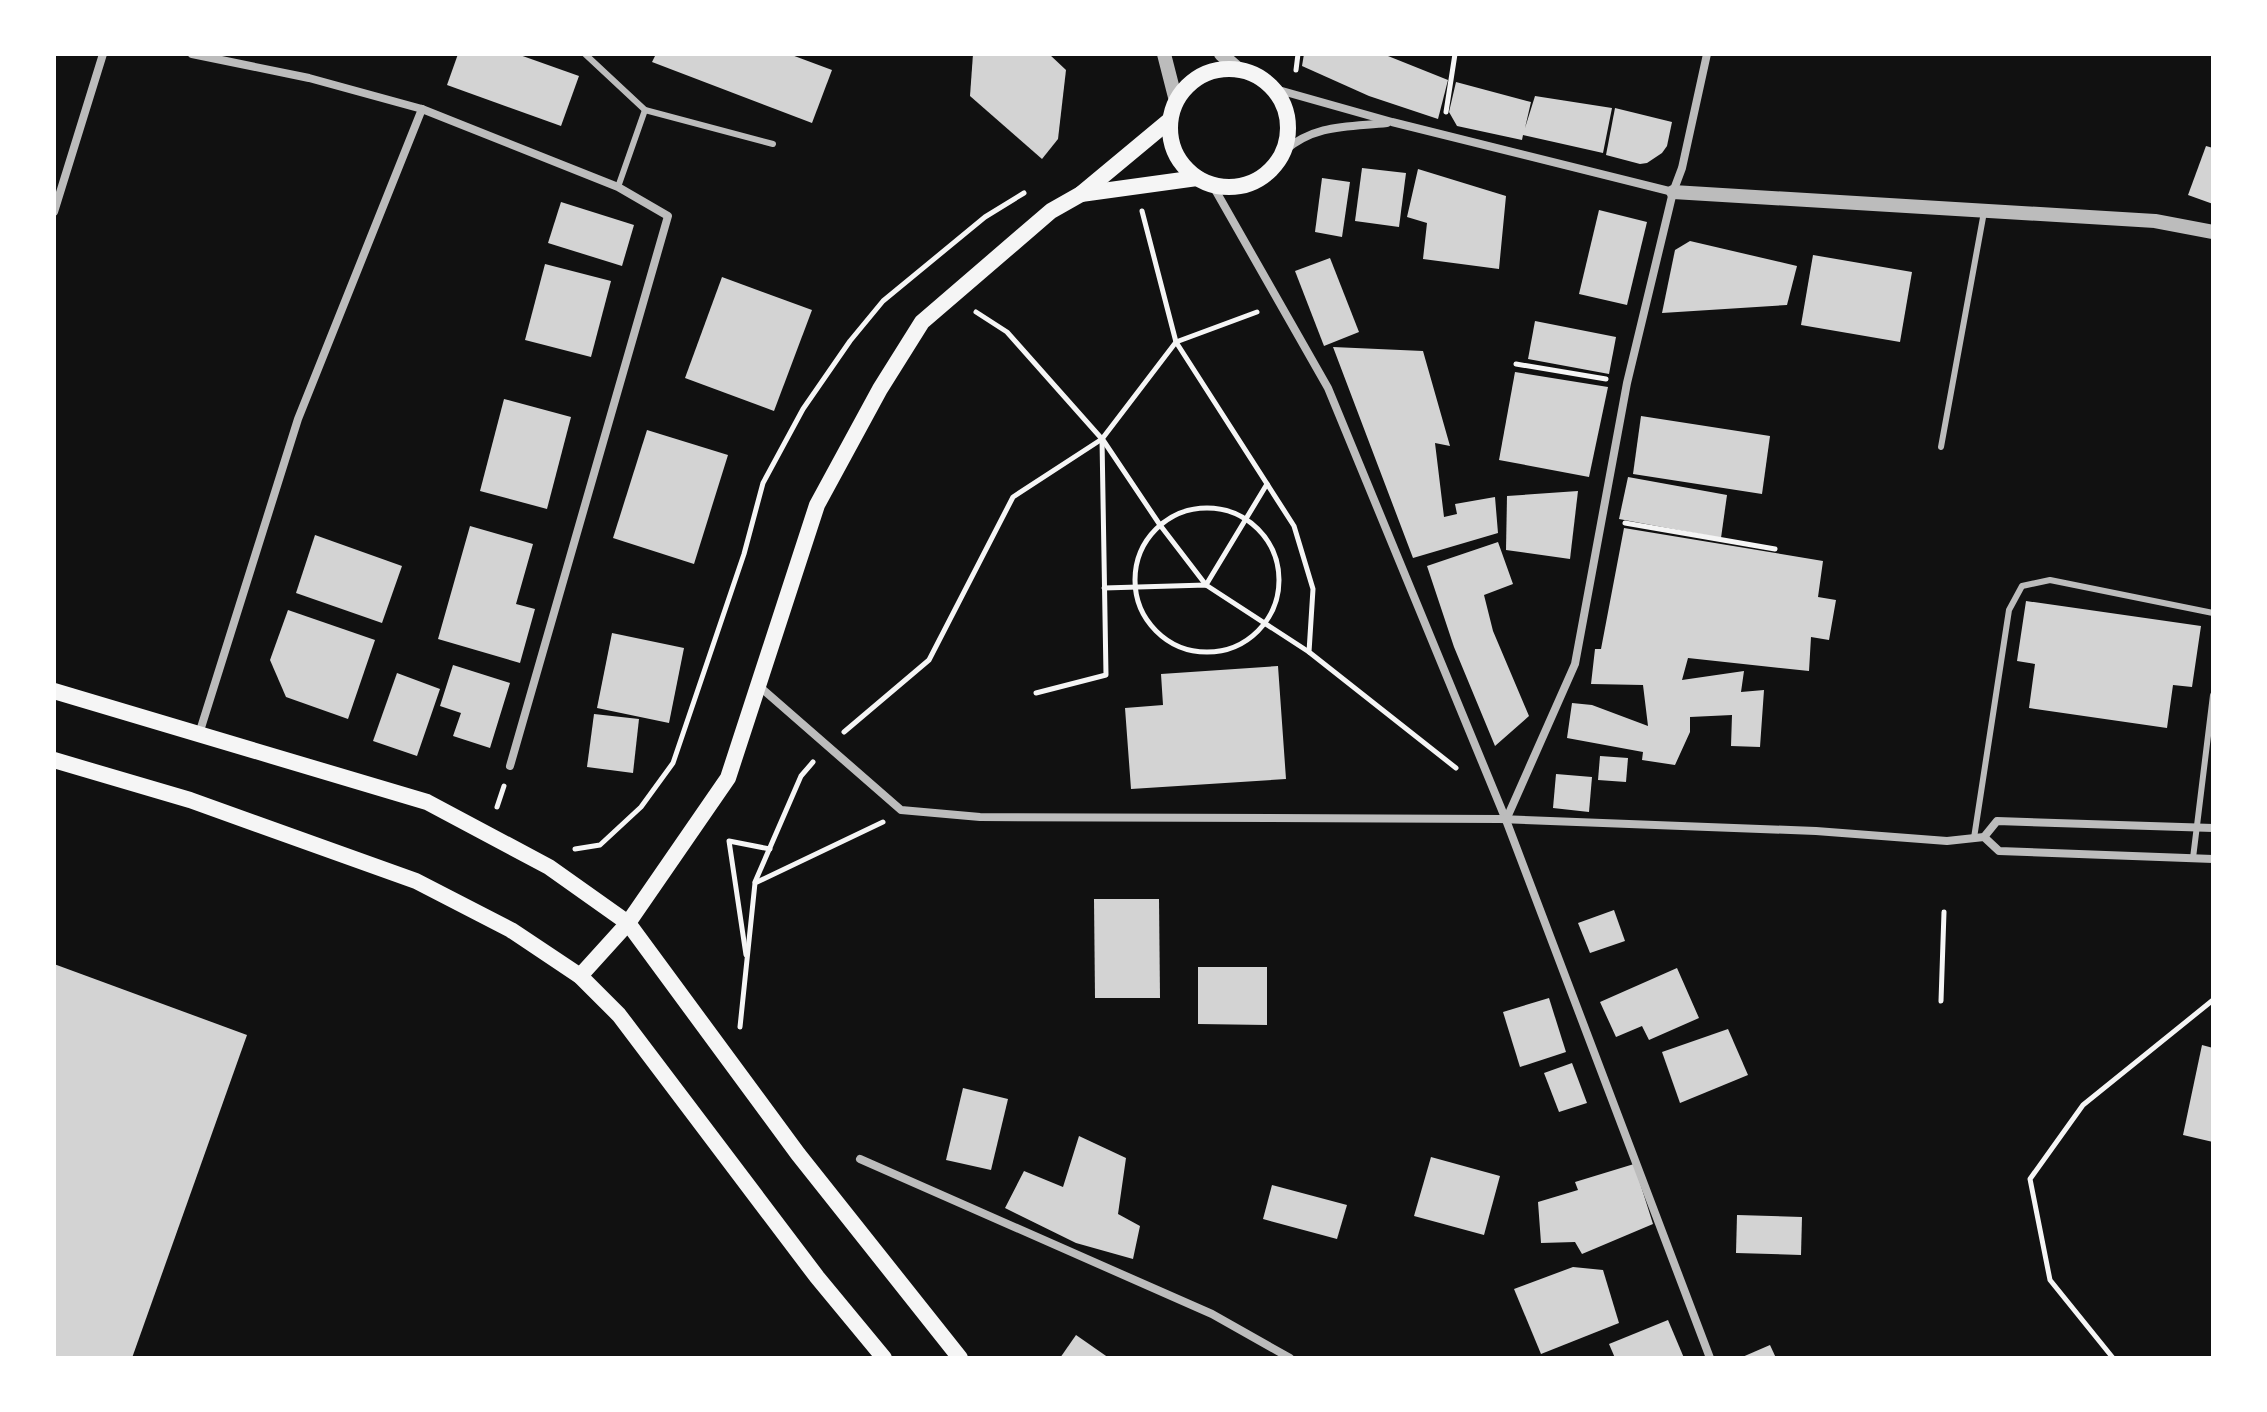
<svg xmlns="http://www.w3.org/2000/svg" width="2267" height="1412" font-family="'PT Sans',sans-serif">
<rect width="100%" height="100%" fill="#111"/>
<g fill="#d3d3d3">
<polygon points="458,54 517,54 579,76 561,126 447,85"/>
<polygon points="656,54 789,54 832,70 812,123 652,62"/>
<polygon points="973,54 1049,54 1066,70 1058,139 1042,159 970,96"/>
<polygon points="1304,54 1383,54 1448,80 1438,119 1369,96 1302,66"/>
<polygon points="1456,82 1531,102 1525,128 1535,96 1612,108 1603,153 1523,135 1522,140 1457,126 1449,112"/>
<polygon points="1615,108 1672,122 1667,146 1662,153 1647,163 1640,164 1606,155"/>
<polygon points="2206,146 2213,148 2213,204 2188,195"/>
<polygon points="1362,168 1406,173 1399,227 1355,221"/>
<polygon points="1418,169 1506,196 1499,269 1423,259 1427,223 1407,217"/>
<polygon points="1322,178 1350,182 1342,237 1315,232"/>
<polygon points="561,202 634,225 622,266 548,243"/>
<polygon points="1599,210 1647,222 1627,305 1579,294"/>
<polygon points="1690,241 1797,266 1787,305 1662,313 1675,250"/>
<polygon points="1813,255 1912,272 1900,342 1801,325"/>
<polygon points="1330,258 1359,332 1324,346 1295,271"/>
<polygon points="545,264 611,281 591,357 525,340"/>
<polygon points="722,277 812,310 774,411 685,378"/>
<polygon points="1535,321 1616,337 1609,374 1528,359"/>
<polygon points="1333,347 1423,351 1450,446 1435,443 1444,517 1457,514 1455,504 1495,497 1498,533 1413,558"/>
<polygon points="1515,372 1608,387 1589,477 1499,460"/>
<polygon points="504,399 571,417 547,509 480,491"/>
<polygon points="1641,416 1770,436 1762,494 1633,474"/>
<polygon points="647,430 728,455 694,564 613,538"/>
<polygon points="1628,477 1727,495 1721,538 1619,519"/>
<polygon points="1578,491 1570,559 1506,550 1507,496"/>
<polygon points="470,526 533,544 516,604 535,609 520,663 438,639"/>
<polygon points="1624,528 1823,561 1818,597 1836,600 1829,640 1811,637 1809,671 1688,658 1682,680 1744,671 1741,692 1764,690 1760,747 1731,746 1732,715 1690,717 1690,732 1675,765 1642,760 1643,752 1567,738 1572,703 1592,705 1648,726 1643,685 1591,684 1595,649 1601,649"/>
<polygon points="315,535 402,566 382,623 296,593"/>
<polygon points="1498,542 1513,584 1484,595 1493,631 1529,716 1495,746 1454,647 1427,566"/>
<polygon points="2026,601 2201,626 2192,687 2173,685 2167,728 2029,708 2035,664 2017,661"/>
<polygon points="288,610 375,640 348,719 286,697 270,660"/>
<polygon points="612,633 684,648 669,723 597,708"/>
<polygon points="453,665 510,683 490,748 453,736 461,713 440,706"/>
<polygon points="1278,666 1286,779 1131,789 1125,708 1163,705 1161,674"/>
<polygon points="397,673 440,689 417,756 373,741"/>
<polygon points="594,714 639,719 633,773 587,767"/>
<polygon points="1600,756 1628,758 1626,782 1598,780"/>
<polygon points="1556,774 1592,777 1589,812 1553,808"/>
<polygon points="1094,899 1159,899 1160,998 1095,998"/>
<polygon points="1614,910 1625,941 1590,953 1578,923"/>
<polygon points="54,964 247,1035 132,1358 54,1358"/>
<polygon points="1198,967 1267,967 1267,1025 1198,1024"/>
<polygon points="1677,968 1699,1018 1649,1040 1642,1026 1616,1037 1600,1002"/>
<polygon points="1549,998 1566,1052 1520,1067 1503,1012"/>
<polygon points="1728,1029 1748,1075 1680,1103 1662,1052"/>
<polygon points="2202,1045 2213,1048 2213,1142 2183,1135"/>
<polygon points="1572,1063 1587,1103 1559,1112 1544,1073"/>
<polygon points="963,1088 1008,1099 991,1170 946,1160"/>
<polygon points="1079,1136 1126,1158 1118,1214 1140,1226 1133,1259 1076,1243 1005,1208 1024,1171 1063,1187"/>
<polygon points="1431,1157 1500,1176 1484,1235 1414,1216"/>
<polygon points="1634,1164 1653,1224 1582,1254 1575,1242 1541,1243 1538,1202 1578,1190 1575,1182"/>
<polygon points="1272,1185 1347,1205 1337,1239 1263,1219"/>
<polygon points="1737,1215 1802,1217 1801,1255 1736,1253"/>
<polygon points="1573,1267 1603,1270 1619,1323 1541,1354 1514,1289"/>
<polygon points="1668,1320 1684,1358 1615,1358 1609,1344"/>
<polygon points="1076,1335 1109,1358 1060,1358"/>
<polygon points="1770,1345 1776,1358 1740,1358"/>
</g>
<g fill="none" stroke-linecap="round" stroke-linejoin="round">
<g stroke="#f5f5f5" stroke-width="5">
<polyline points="1296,70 1298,54"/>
<polyline points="1446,112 1455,54"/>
<polyline points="976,312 1007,332 1102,439 1106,675 1036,693"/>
<polyline points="1257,312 1176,342 1294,526 1313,589 1309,652 1456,768"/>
<polyline points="1516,364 1606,379"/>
<polyline points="1103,440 1160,525 1206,585 1267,484"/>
<circle cx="1207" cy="580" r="72"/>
<polyline points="1625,523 1775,549"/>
<polyline points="1104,588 1206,585 1309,652"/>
<polyline points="844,732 929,660 1013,497 1102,439 1176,342 1142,211"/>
<polyline points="497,807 504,786"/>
<polyline points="575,849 600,845 641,807 673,763 744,554 763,483 803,409 850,341 883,301 985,217 1024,193"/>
<polyline points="755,882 801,776 813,762"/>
<polyline points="746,955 729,841 770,849"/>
<polyline points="1941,1001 1944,912"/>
<polyline points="740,1027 755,883 883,822"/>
<polyline points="2113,1358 2050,1280 2030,1179 2083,1105 2213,1000"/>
</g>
<g stroke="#bcbcbc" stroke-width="6">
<polyline points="585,54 645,110 773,144"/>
<polyline points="618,187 645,110"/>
<polyline points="1941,447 1984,212"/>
<polyline points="1974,838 2009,610 2022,586 2050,580 2213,613"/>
<polyline points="2193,858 2213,695"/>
</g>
<g stroke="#bcbcbc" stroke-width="8">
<polyline points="192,54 309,78 422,109 618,187 668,216 510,766"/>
<polyline points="1275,89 1392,122 1673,192"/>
<path d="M1284,151c31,-27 64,-24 103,-28"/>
<polyline points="1213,186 1328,388 1506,820 1710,1358"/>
<polyline points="54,212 103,54"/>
<polyline points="760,687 901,810 980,817 1500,819 1816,831 1947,841 1984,837 1999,851 2213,859"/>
<polyline points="199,734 298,419 422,109"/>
<polyline points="1506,820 1575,664 1627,383 1673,192 1682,168 1707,54"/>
<polyline points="1984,837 1997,821 2213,828"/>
<polyline points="860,1159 1212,1314 1290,1358"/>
</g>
<g stroke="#bcbcbc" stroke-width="14">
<polyline points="1164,54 1176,101"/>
<polyline points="1221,54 1238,69"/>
<polyline points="1673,192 2155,221 2213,232"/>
</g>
<g stroke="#f5f5f5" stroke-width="16">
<circle cx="1229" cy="128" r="59"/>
<polyline points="1081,194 1197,178"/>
<polyline points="54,691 427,802 549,867 628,923 798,1154 960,1358"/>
<polyline points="54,760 190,800 416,881 511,930 580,976 619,1015 817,1277 884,1358"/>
<polyline points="580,976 628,923 728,778 817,505 880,389 922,322 1051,211 1081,194 1170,120"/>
</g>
</g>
<rect width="2267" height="1412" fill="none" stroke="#ffffff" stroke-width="112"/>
</svg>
